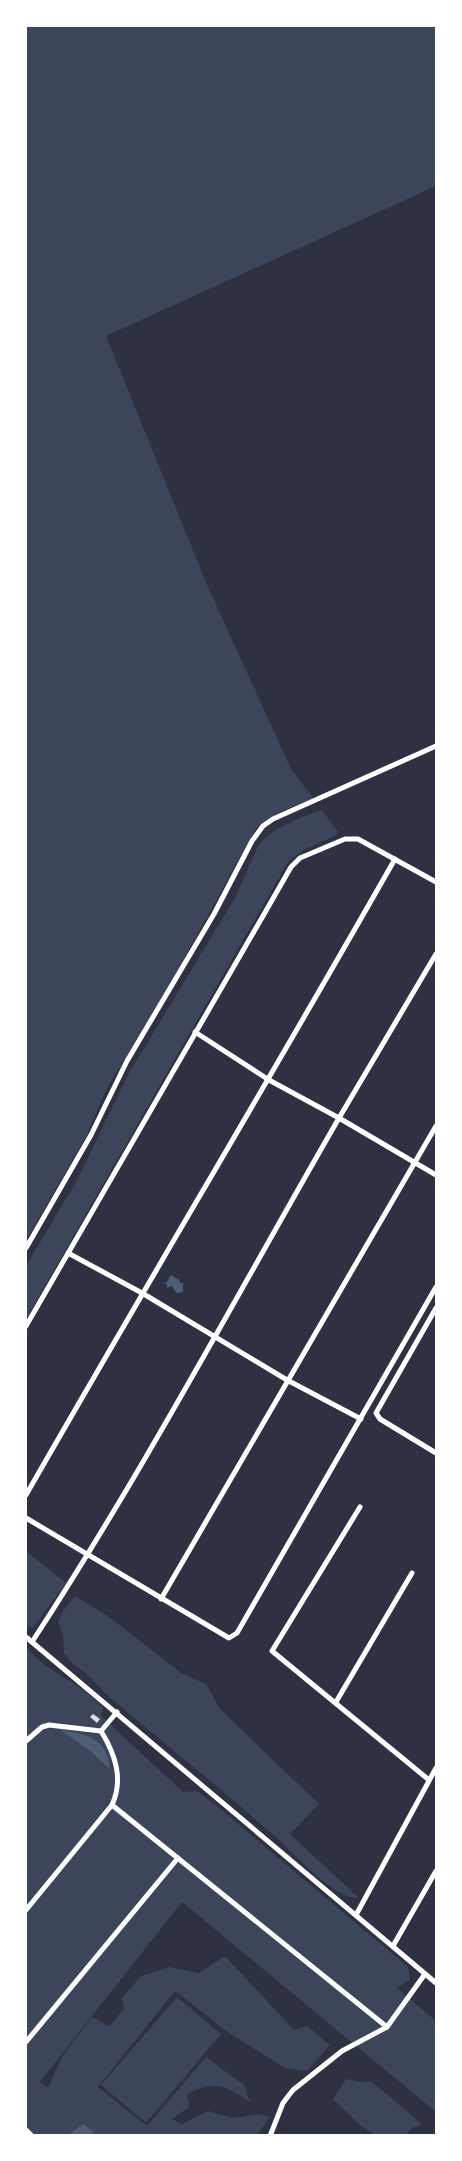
<svg xmlns="http://www.w3.org/2000/svg" width="462" height="2161" font-family="'Noto Sans',sans-serif">
<rect width="100%" height="100%" fill="#2d3142"/>
<g fill="#3c4559">
<polygon points="26,26 436,26 436,186 106,336 208,587 291,769 313,798 278,813 256,828 175,975 106,1090 86,1137 26,1240"/>
<polygon points="322,810 338,832 335,836 303,850 288,862 26,1319 26,1266 77,1180 129,1073 235,898 258,846 266,837 277,829 302,817"/>
<polygon points="26,1551 66,1583 33,1628 26,1625"/>
<path d="M75,1596l33,20 73,57 25,11 14,25 99,95 -29,30 68,63c-18,7 -64,-43 -79,-57 -56,-50 -116,-97 -173,-146l-18,-19 -15,-11 -9,-11 -1,-18 -5,-13 5,-11z"/>
<path d="M26,1645c12,21 41,32 60,47 6,5 12,11 17,16v4l-3,3 83,77 14,-1 21,16 190,160 2,13 -13,8 39,33v91l-254,-210 -142,180 8,6 14,-31 30,-40 17,9 15,-17 -2,-11 19,-22 28,-9 30,6 26,-17 69,74 13,-4 23,19 -23,26 -22,-3 -56,-35 -54,-42 -77,96 49,39 59,-69 38,28 6,17c-27,-17 -33,-22 -63,-8l2,13 -17,12 10,5 26,-13 24,7 27,-4 11,3 -13,18h-231z"/>
<polygon points="177,1997 221,2034 146,2123 101,2085"/>
<polygon points="346,2079 361,2082 371,2081 422,2124 410,2129 406,2135 375,2135 361,2126 333,2099"/>
</g>
<g fill="#4f5d75">
<polygon points="171,1275 179,1280 180,1283 183,1283 183,1292 176,1293 172,1286 167,1288 167,1284 163,1283 167,1282"/>
<path d="M60,1730c27,4 47,8 50,39l-21,-19z"/>
<polygon points="83,2124 94,2132 93,2135 68,2135"/>
</g>
<polygon fill="#e0e0e3" points="93,1714 100,1719 97,1723 90,1717"/>
<g fill="none" stroke-linecap="round" stroke-linejoin="round">
<g stroke="#fff" stroke-width="5">
<polyline points="195,1032 269,1080 339,1118 436,1175"/>
<polyline points="26,1248 91,1135 127,1061 214,914 252,841 263,826 273,819 436,746"/>
<polyline points="68,1253 142,1293 287,1380 361,1419"/>
<polyline points="436,1308 376,1413 380,1419 436,1453"/>
<polyline points="26,1326 263,916 291,867 300,858 345,839 358,839 436,882"/>
<path d="M26,1495c122,-213 248,-423 369,-636"/>
<polyline points="360,1507 272,1651 429,1780"/>
<polyline points="26,1518 229,1638 237,1633 436,1287"/>
<polyline points="161,1599 436,1126"/>
<polyline points="26,1637 436,1983"/>
<path d="M32,1642c111,-170 206,-349 307,-524 32,-55 65,-109 97,-164"/>
<polyline points="336,1702 412,1573"/>
<polyline points="26,1741 42,1727 49,1725 101,1731"/>
<polyline points="112,1805 387,2027"/>
<path d="M26,1910l86,-105c12,-26 3,-51 -11,-74l16,-19"/>
<polyline points="356,1915 436,1768"/>
<polyline points="393,1946 436,1871"/>
<polyline points="26,2042 178,1858"/>
<polyline points="26,2130 32,2136"/>
<polyline points="270,2136 283,2103 293,2090 342,2051 387,2027 425,1974"/>
</g>
</g>
<rect width="462" height="2161" fill="none" stroke="#ffffff" stroke-width="54"/>
</svg>
